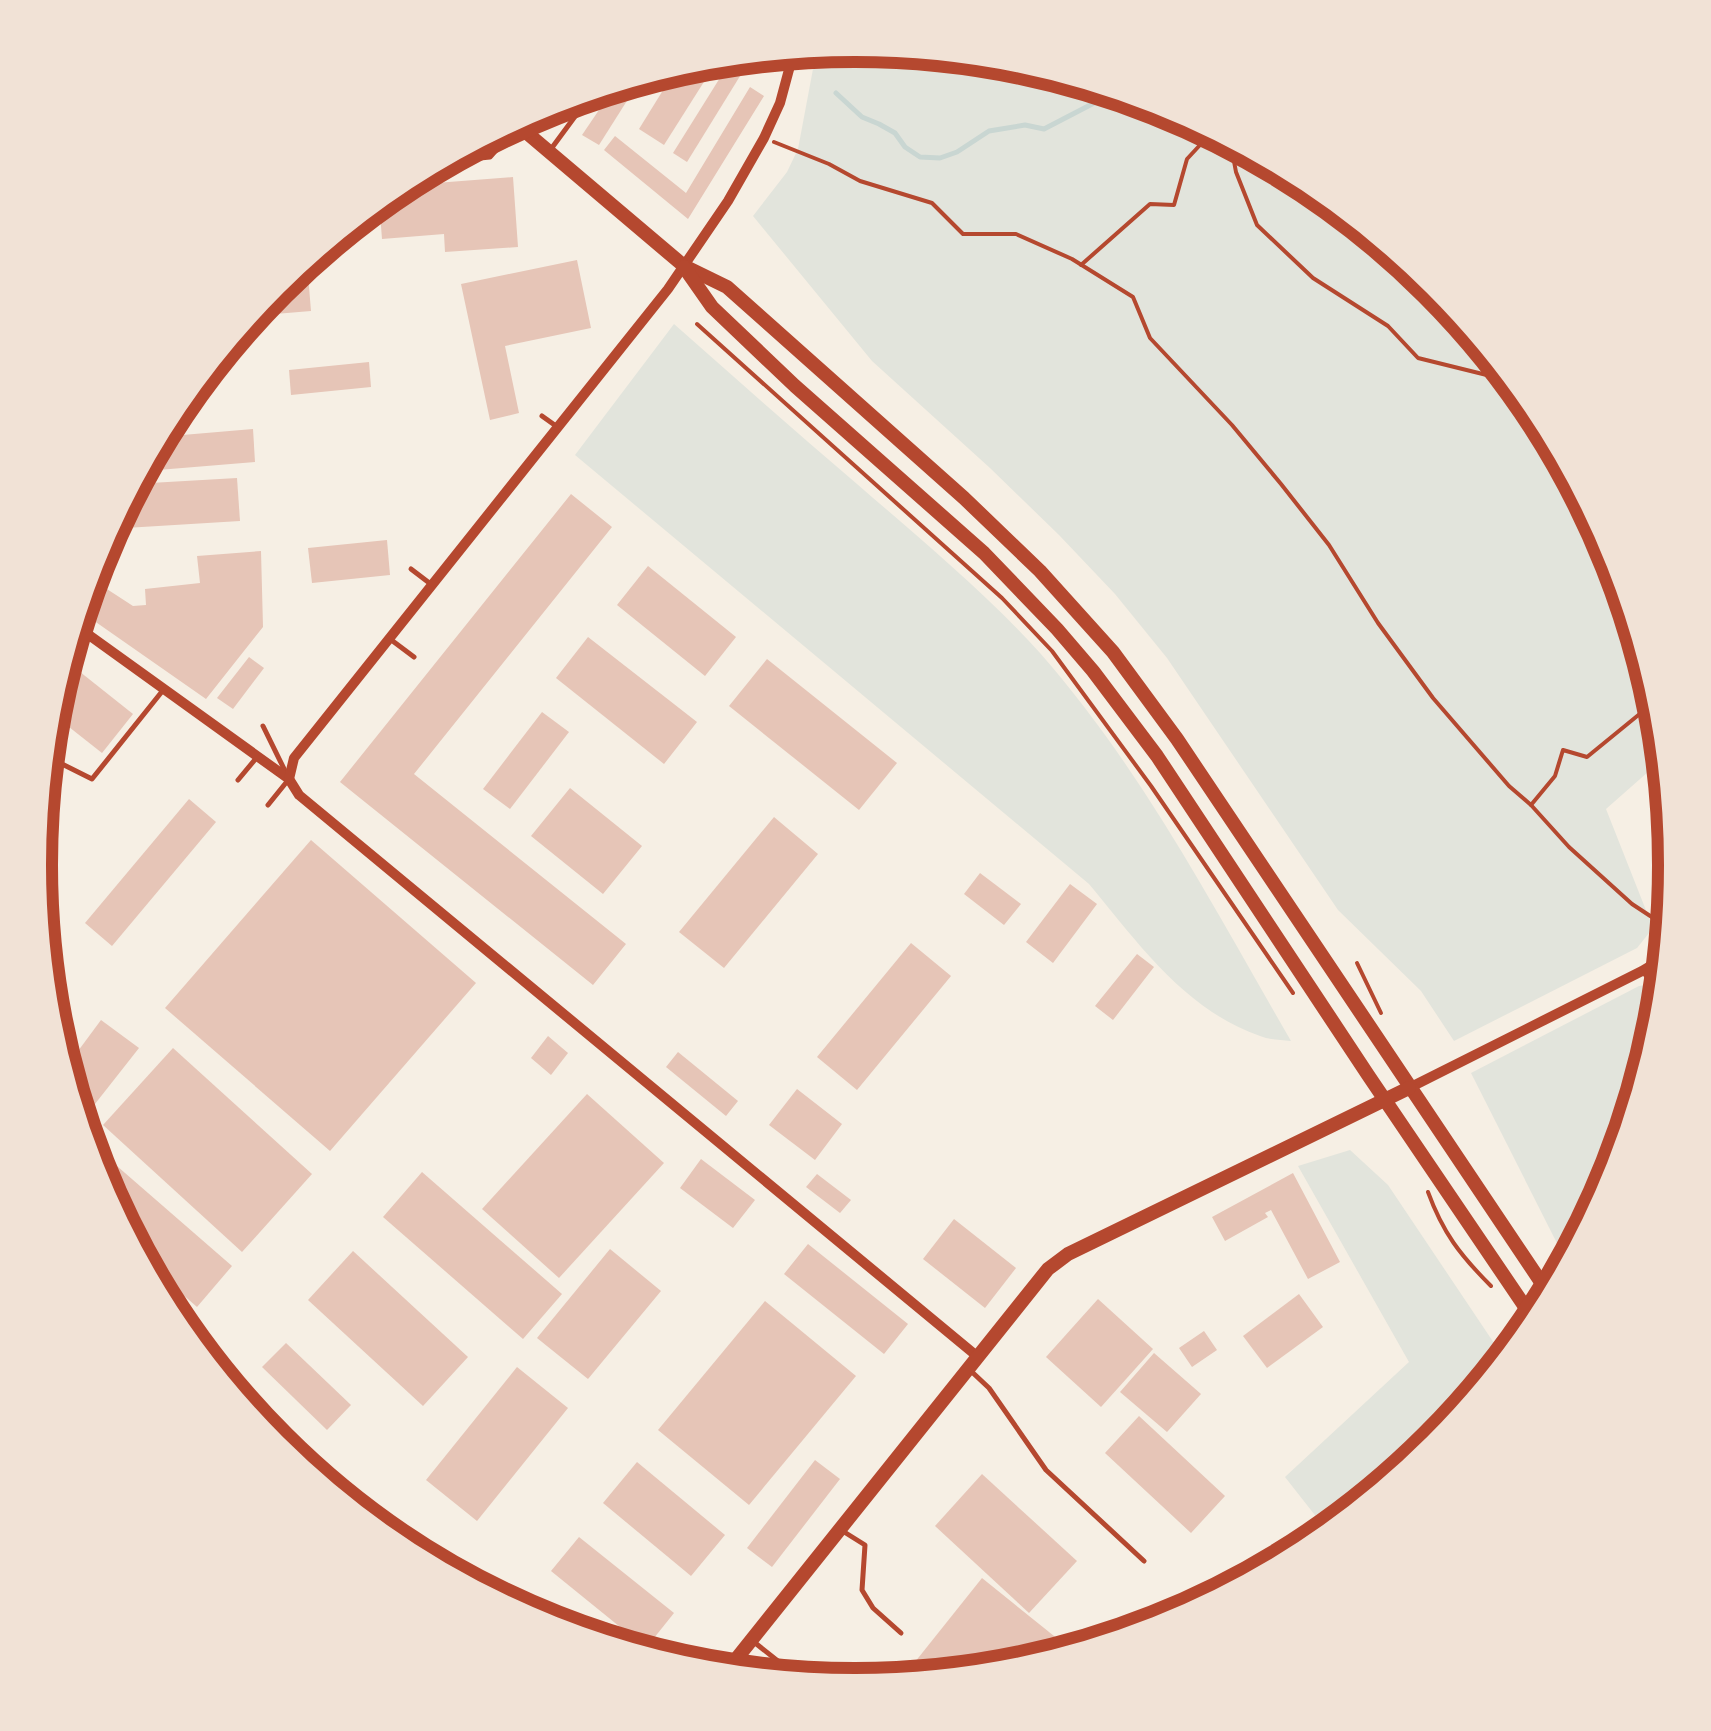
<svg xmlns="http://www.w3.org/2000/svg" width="1711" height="1731" font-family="Roboto,sans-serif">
<rect width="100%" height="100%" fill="#f6efe4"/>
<g fill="#e2e4dc">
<polygon points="879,47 1016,61 1170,108 1312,184 1436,286 1538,410 1614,552 1660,706 1665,757 1606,809 1653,928 1637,948 1454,1041 1421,991 1338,910 1167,658 1115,594 1059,535 990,468 872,361 753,216 787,172 798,149 813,69 848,67 857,56"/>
<path d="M674,324c61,54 121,107 183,160 60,52 130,110 183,169 102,116 174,255 251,388 -10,-1 -21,-1 -31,-5 -75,-26 -122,-93 -171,-152l-514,-429z"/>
<polygon points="1665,982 1660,1026 1613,1180 1568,1265 1471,1073 1639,986"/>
<polygon points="1350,1150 1388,1185 1506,1361 1435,1446 1329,1533 1285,1477 1409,1362 1298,1166"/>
</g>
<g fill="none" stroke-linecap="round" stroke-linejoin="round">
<polyline stroke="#c9d6d2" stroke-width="5" points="836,93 862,117 879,124 895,133 905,147 920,157 940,158 957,152 989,131 1025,125 1044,129 1096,102 1123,93"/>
</g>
<g fill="#e6c5b7">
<polygon points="753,55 687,162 673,153 733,57"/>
<polygon points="719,58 664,145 639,129 678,66 696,61"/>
<polygon points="642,77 599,145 582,135 616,85"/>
<polygon points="750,87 764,96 688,219 604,150 615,136 686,193"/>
<polygon points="580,96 560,121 547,110 552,104"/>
<polygon points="513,177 518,247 445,252 444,234 382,239 379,200 397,186"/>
<polygon points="577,260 591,328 505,346 519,413 490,420 461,284"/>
<polygon points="302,263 307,263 311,311 250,316 276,285"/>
<polygon points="369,362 371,387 291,395 289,370"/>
<polygon points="253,429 255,462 158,470 155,443 159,437"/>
<polygon points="237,478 240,521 109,529 133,484"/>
<polygon points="571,494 612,527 414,774 626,944 593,985 340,782"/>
<polygon points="387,540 390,575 312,583 308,548"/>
<polygon points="261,551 263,627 206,699 80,611 89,580 93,580 133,606 146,605 145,589 200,583 197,556"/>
<polygon points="648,566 736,637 705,676 617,605"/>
<polygon points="588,637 697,722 664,764 556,678"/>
<polygon points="249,657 264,668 233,709 217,698"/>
<polygon points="767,659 897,763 859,810 729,706"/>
<polygon points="65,660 133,714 102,753 50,712"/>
<polygon points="542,712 569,732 510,809 483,789"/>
<polygon points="570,788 642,846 603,894 531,836"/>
<polygon points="189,799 216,822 112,946 85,923"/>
<polygon points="774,817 818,854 724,968 679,932"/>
<polygon points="311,840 476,983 330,1151 165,1008"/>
<polygon points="980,873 1021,904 1004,925 964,894"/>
<polygon points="1070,884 1097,904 1053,963 1026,942"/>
<polygon points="911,943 951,976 857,1090 817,1057"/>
<polygon points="1137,954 1154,967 1113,1020 1095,1006"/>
<polygon points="101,1020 139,1048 80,1123 64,1070"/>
<polygon points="548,1036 568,1053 551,1075 531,1058"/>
<polygon points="173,1048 312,1174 242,1252 103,1125"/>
<polygon points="678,1052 738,1101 726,1116 666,1067"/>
<polygon points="797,1089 842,1124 815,1160 769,1125"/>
<polygon points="587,1094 664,1163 559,1278 482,1209"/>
<polygon points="102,1153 232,1266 197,1307 138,1255 97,1179 93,1164"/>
<polygon points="701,1159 755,1200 733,1228 680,1188"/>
<polygon points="422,1172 562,1294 523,1339 383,1217"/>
<polygon points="1293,1173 1340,1262 1308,1279 1271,1210 1265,1213 1268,1217 1225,1241 1212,1217"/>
<polygon points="817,1174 851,1200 840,1213 806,1187"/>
<polygon points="954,1219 1016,1268 985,1308 923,1259"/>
<polygon points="808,1244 908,1324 884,1354 784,1274"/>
<polygon points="610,1249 661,1291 588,1379 537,1338"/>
<polygon points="353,1251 468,1357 423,1406 308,1300"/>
<polygon points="1299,1294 1323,1327 1267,1368 1243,1336"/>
<polygon points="1098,1299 1153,1349 1101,1407 1046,1357"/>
<polygon points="765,1301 856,1376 749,1505 658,1430"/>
<polygon points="1204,1331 1217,1350 1192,1367 1179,1348"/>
<polygon points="286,1343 351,1405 327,1430 262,1367"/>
<polygon points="1154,1353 1201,1394 1167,1432 1120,1392"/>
<polygon points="517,1367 568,1408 477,1521 426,1480"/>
<polygon points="1139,1416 1225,1496 1191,1533 1105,1453"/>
<polygon points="815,1460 840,1479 772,1567 747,1548"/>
<polygon points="637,1462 725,1535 691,1576 603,1503"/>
<polygon points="982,1474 1077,1561 1029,1613 935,1526"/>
<polygon points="579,1537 674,1613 646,1648 551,1571"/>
<polygon points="982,1578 1059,1640 1042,1662 1015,1670 899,1682"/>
</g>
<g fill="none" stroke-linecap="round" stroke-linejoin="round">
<g stroke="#b5482f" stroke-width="4">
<polyline points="1230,140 1236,172 1257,225 1313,278 1388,326 1418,358 1515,382"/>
<polyline points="774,142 829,164 860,181 932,203 963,234 1016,234 1072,259 1133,297 1150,338 1232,425 1281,484 1329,545 1378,623 1433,698 1509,786 1531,805 1569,847 1632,904 1670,929"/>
<polyline points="1081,265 1150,204 1174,205 1187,159 1213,131"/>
<polyline points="697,324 1002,598 1052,651 1151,786 1293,993"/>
<polyline points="1531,805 1555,776 1563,750 1587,757 1658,699"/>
<polyline points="1357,963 1381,1013"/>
<path d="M1428,1192c15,41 32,63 63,94"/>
</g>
<g stroke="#b5482f" stroke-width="5">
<polyline points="551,149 593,92"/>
<polyline points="440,162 490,157 518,126"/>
<polyline points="542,416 556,426"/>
<polyline points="411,569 432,585"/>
<polyline points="390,639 414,657"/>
<polyline points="263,726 289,779 268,805"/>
<polyline points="46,756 92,779 164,689"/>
<polyline points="238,780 258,756"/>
<polyline points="1644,973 1663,995"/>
<polyline points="972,1372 989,1388 1046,1470 1144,1561"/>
<polyline points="841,1530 865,1545 862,1590 873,1608 901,1633"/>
<polyline points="754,1642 803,1681"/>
</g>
<g stroke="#b5482f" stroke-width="10">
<polyline points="75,625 289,779 299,795 978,1357"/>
<polyline points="289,779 294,758 668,289 728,201 764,138 780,103 794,51"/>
<polyline points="1409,1088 1642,971 1667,956"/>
</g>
<g stroke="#b5482f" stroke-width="14">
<polyline points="514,122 684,266 727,287 964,498 1040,571 1113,652 1177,739 1551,1297"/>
<polyline points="684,267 712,307 795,386 984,553 1057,629 1093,671 1157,756 1368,1075 1536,1323"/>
<polyline points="725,1673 1048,1269 1068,1254 1409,1088"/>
</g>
</g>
<path d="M0 0H1711V1731H0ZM52 865a803 803 0 1 1 1606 0a803 803 0 1 1-1606 0Z" fill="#f1e2d6" fill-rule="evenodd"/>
<path fill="none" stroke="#b5482f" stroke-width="12" d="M52 865a803 803 0 1 1 1606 0a803 803 0 1 1-1606 0Z"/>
</svg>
